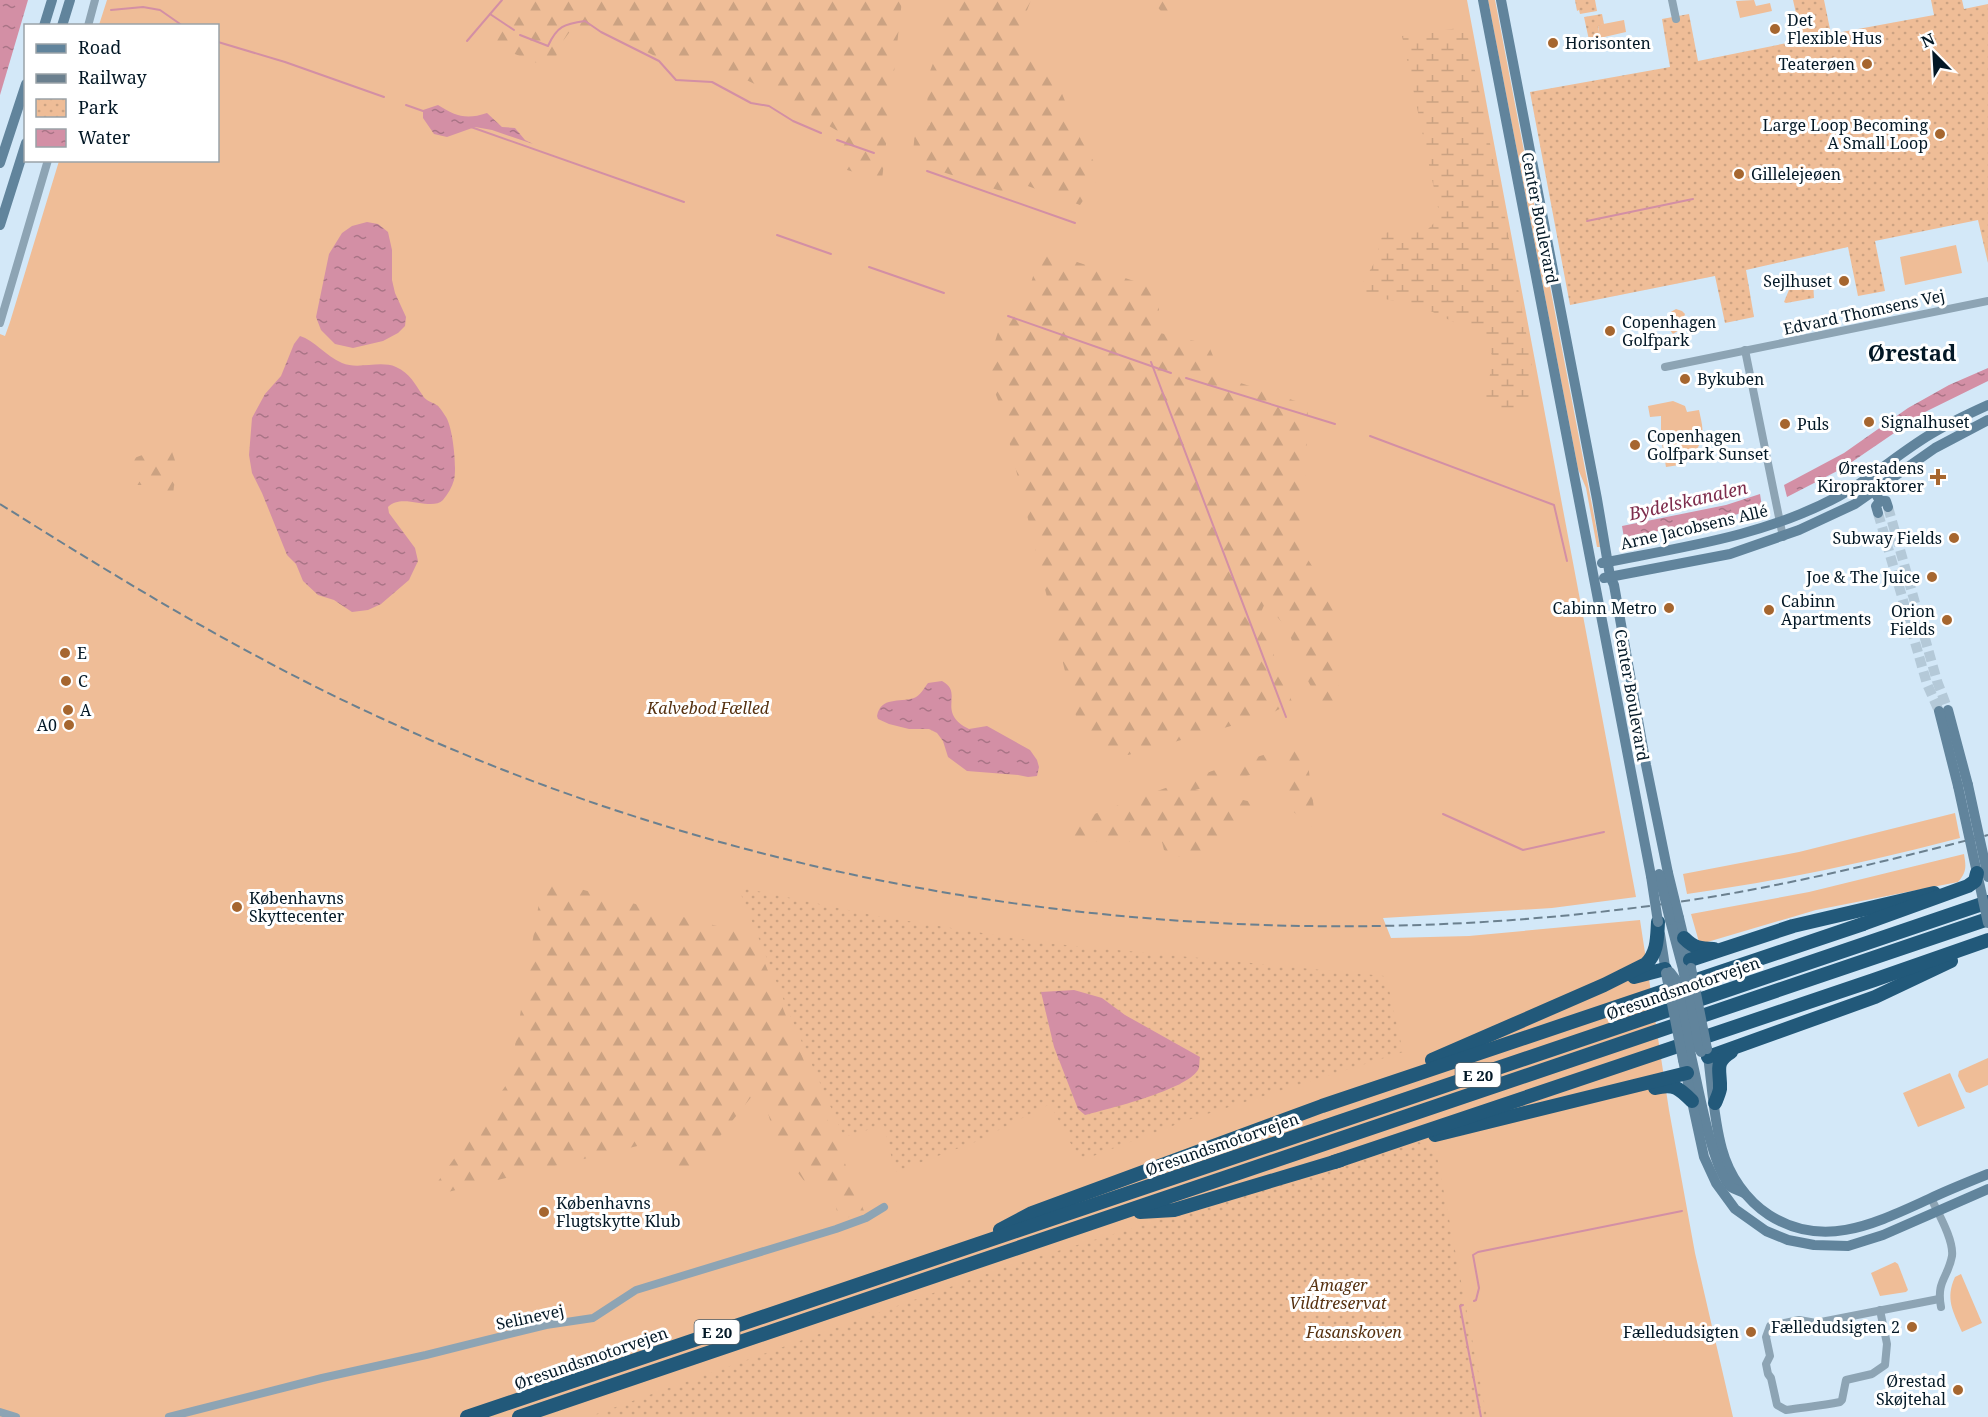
<svg xmlns="http://www.w3.org/2000/svg" width="1988" height="1417" font-family="'Noto Serif',serif">
<defs>
<pattern id="forest-firs" width="22" height="20" patternUnits="userSpaceOnUse" patternTransform="scale(1.5)"><rect width="22" height="20" fill="#efbd97"/><path d="M5 1l3.5 6h-7zM16 11l3.5 6h-7z" fill="#cba282"/></pattern>
<pattern id="wetland-marsh" width="20" height="14" patternUnits="userSpaceOnUse" patternTransform="scale(1.5)"><rect width="20" height="14" fill="#efbd97"/><path d="M1 5h8M5 5V1M11 12h8M15 12V8" fill="none" stroke="#cba282"/></pattern>
<pattern id="park-dots" width="8" height="8" patternUnits="userSpaceOnUse" patternTransform="scale(1.5)"><rect width="8" height="8" fill="#efbd97"/><path d="M2 2h.1M6 6h.1" fill="none" stroke="#cba282" stroke-width="1.8" stroke-linecap="round"/></pattern>
<pattern id="water-ripples" width="26" height="14" patternUnits="userSpaceOnUse" patternTransform="scale(1.5)"><rect width="26" height="14" fill="#d38fa5"/><path d="M2 4q2-2 4 0t4 0M15 11q2-2 4 0t4 0" fill="none" stroke="#a97486"/></pattern>
</defs>
<rect width="100%" height="100%" fill="#d3e8f8"/>
<g fill="#efbd97">
<polygon points="107,0 1467,0 1636,897 1552,908 1383,918 1391,938 1469,936 1640,920 1669,1110 1695,1253 1733,1417 0,1417 0,334 5,336 10,322 59,161 218,160 218,26 99,25"/>
<polygon points="1488,0 1495,0 1600,547 1597,547 1586,488 1578,469"/>
<polygon points="1754,0 1756,6 1770,3 1772,11 1740,18 1736,1"/>
<polygon points="1624,20 1626,32 1600,38 1598,25"/>
<polygon points="1956,245 1962,273 1905,285 1900,257"/>
<path d="M1676,309l6,2 3,3 -6,16 -6,4c-5,-5 -5,-14 -4,-21z"/>
<path d="M1673,401l12,5 2,6 12,-2c3,14 7,26 -2,39 -5,6 -9,6 -11,15l-20,3 -5,-29v-22l-11,1 -2,-11z"/>
<path d="M1955,813l5,25c-90,24 -181,43 -273,56l-4,-20 116,-22z"/>
<path d="M1964,854c2,12 3,18 -6,28l-142,28 -112,33 -5,-1 -8,-28 118,-22z"/>
<polygon points="1988,1058 1988,1085 1970,1093 1966,1092 1958,1076 1959,1071"/>
<polygon points="1950,1073 1965,1108 1918,1127 1903,1093"/>
<polygon points="1895,1262 1898,1264 1908,1290 1906,1292 1880,1296 1871,1273"/>
<path d="M1961,1274l21,49 -20,9c-9,-21 -17,-33 -7,-55z"/>
</g>
<g fill="url(#forest-firs)">
<polygon points="517,0 902,0 882,180 847,170 841,133 773,93 699,57 659,58 597,27 574,26 560,45 552,69 483,41"/>
<path d="M948,0h83l-7,18 1,30 24,14 32,78 20,34 -21,31 -66,-24 -7,12 -95,-31 3,-30 15,-7c-4,-31 -7,-53 14,-79l-2,-27z"/>
<polygon points="1155,0 1176,0 1173,14 1164,15 1156,5"/>
<polygon points="1041,250 1158,289 1160,333 1208,344 1222,377 1308,405 1303,552 1336,603 1332,649 1341,696 1322,708 1307,679 1287,628 1265,603 1259,617 1292,702 1274,712 1245,722 1128,755 1081,737 1001,408 986,369 1002,320 1025,303"/>
<path d="M163,446l8,3 8,23 -5,14 -2,18 -8,1 -3,-20h-28l-3,-25c12,-6 23,-7 33,-14z"/>
<polygon points="1305,742 1317,831 1283,803 1287,759 1277,760 1265,771 1195,790 1262,804 1204,857 1175,857 1164,850 1161,838 1128,842 1061,841 1056,828 1212,771"/>
<polygon points="543,879 754,936 864,1211 839,1221 832,1188 805,1182 778,1147 760,1086 678,1189 658,1141 427,1197 509,1081"/>
</g>
<polygon fill="url(#wetland-marsh)" points="1466,27 1504,211 1533,371 1528,401 1514,413 1470,397 1488,385 1493,358 1485,337 1422,307 1362,294 1361,286 1377,258 1380,239 1390,229 1425,232 1440,217 1402,36"/>
<g fill="url(#park-dots)">
<polygon points="1575,0 1595,0 1597,11 1580,14 1579,10 1577,11"/>
<polygon points="1793,0 1824,0 1831,34 1934,15 1931,0 1962,0 1964,9 1988,4 1988,263 1978,220 1875,241 1885,291 1858,296 1848,247 1746,270 1754,317 1725,323 1715,276 1570,305 1530,92 1670,67 1662,19 1689,14 1698,61 1802,40"/>
<polygon points="1602,14 1604,24 1598,26 1600,38 1596,39 1598,47 1588,49 1587,40 1589,40 1584,17"/>
<polygon points="1813,282 1814,298 1786,303 1784,302 1791,285"/>
<polygon points="738,887 877,916 1045,943 1384,976 1388,985 1403,1052 1188,1120 1080,1161 1050,1104 975,1142 895,1172 884,1125 844,1137 789,1013"/>
<polygon points="1419,1142 1436,1151 1487,1417 588,1417 1014,1264"/>
</g>
<g fill="url(#water-ripples)">
<polygon points="0,0 28,0 0,95"/>
<path d="M438,105c17,11 28,15 49,8l15,14 13,1 10,12 8,4 -41,-14 -17,-3 -28,10 -13,-3 -11,-16v-8z"/>
<polygon points="367,222 378,224 388,232 392,250 392,280 395,293 406,317 405,326 398,333 383,341 353,348 335,344 321,330 316,317 329,254 342,233 352,226"/>
<path d="M300,336c14,4 26,20 42,27 16,7 38,-3 54,4 14,6 19,17 27,29 4,6 10,6 15,10 3,3 6,8 8,11 7,11 11,51 8,63 -2,7 -6,14 -11,20 -12,12 -41,-8 -55,7l1,6 26,35 3,13 -9,19 -28,24 -13,6 -16,2 -18,-12 -16,-5 -15,-14 -7,-17 -9,-9 -25,-62 -10,-20 -3,-18 3,-37 13,-24 16,-18 13,-32z"/>
<polygon points="1988,368 1988,381 1925,412 1843,468 1787,497 1784,485 1844,453 1908,408 1949,385"/>
<polygon points="1760,494 1762,507 1728,517 1624,538 1622,526 1726,505"/>
<path d="M942,681c23,12 -7,31 27,48l18,-3 43,24 7,10 2,7 -2,9 -9,1 -10,-2 -51,-4 -19,-14 -5,-16 -6,-8 -8,-4h-20l-20,-5 -11,-5 -1,-3c4,-20 22,-13 37,-18 6,-2 10,-10 14,-15z"/>
<path d="M1074,990l28,8 23,17 75,42c-1,4 0,10 -2,13 -12,20 -90,39 -113,45l-7,-6 -24,-62 -13,-55z"/>
</g>
<g fill="none" stroke-linecap="round" stroke-linejoin="round">
<g stroke="#d38fa5" stroke-width="2">
<polyline points="111,10 143,7 160,10 183,26"/>
<polyline points="490,14 514,30"/>
<path d="M520,35l28,11c9,-20 16,-22 37,-25l16,11 58,29 17,19 36,2 39,21 18,3 24,15 28,12"/>
<polyline points="467,41 502,0"/>
<polyline points="218,42 285,62 384,97"/>
<polyline points="406,105 423,111"/>
<polyline points="471,127 684,202"/>
<polyline points="837,140 874,153"/>
<polyline points="927,171 1075,223"/>
<polyline points="1587,221 1693,199"/>
<polyline points="777,235 831,254"/>
<polyline points="869,267 944,293"/>
<polyline points="1008,316 1171,373"/>
<polyline points="1151,362 1286,717"/>
<polyline points="1186,378 1335,424"/>
<polyline points="1370,436 1554,505 1567,561"/>
<polyline points="1443,814 1523,850 1604,832"/>
<polyline points="1474,1301 1476,1300 1479,1288 1473,1255 1478,1252 1682,1211"/>
<polyline points="1463,1305 1460,1306 1481,1417"/>
</g>
<g stroke="#b4c9d8" stroke-width="10" stroke-dasharray="10 5" stroke-linecap="butt">
<polyline points="1888,507 1937,681 1948,710"/>
<polyline points="1878,513 1927,684 1939,711"/>
</g>
<g stroke="#8da4b4" stroke-width="8">
<polyline points="1672,0 1676,19"/>
<polyline points="88,26 95,0"/>
<polyline points="0,323 48,160"/>
<polyline points="1745,350 1783,537"/>
<polyline points="1665,367 1988,301"/>
<path d="M1931,1198c7,15 23,42 21,58 -4,22 -16,25 -11,51"/>
<path d="M1880,1310l7,34 -2,21 -13,9 -26,6 -4,20 -2,2c-19,4 -35,5 -54,8l-9,-5 -6,-27 -3,-4 -2,-10 4,-8 -4,-19 4,-11 29,-6 17,3 123,-24"/>
<polyline points="0,1412 16,1417"/>
<polyline points="169,1417 322,1378 426,1355 546,1325 593,1318 636,1290 836,1229 866,1218 884,1207"/>
</g>
<g stroke="#61849c" stroke-width="10">
<polyline points="1483,0 1651,876"/>
<polyline points="1501,0 1597,499 1610,576 1614,585 1646,765 1668,873"/>
<polyline points="44,26 52,0"/>
<polyline points="62,26 70,0"/>
<polyline points="0,163 26,84"/>
<polyline points="0,225 26,143"/>
<polyline points="1873,486 1874,491 1880,501 1886,501 1888,507"/>
<polyline points="1878,513 1876,506 1880,501"/>
<path d="M1602,563c81,-16 163,-27 237,-67 33,-18 60,-43 92,-62 18,-11 37,-20 57,-29"/>
<polyline points="1604,578 1730,554 1799,530 1855,504 1935,448 1988,420"/>
<polyline points="1948,710 1968,785"/>
<polyline points="1939,711 1958,786"/>
<polyline points="1679,918 1691,968"/>
<polyline points="1670,920 1683,969"/>
<polyline points="1660,934 1666,973"/>
<path d="M1707,1049c5,33 6,68 15,100 7,26 24,51 47,66 55,35 107,8 160,-16 19,-9 39,-17 59,-25"/>
<path d="M1691,1056c7,28 21,114 40,131 3,2 9,4 13,6"/>
<polyline points="1683,1060 1704,1157 1716,1183 1735,1209 1766,1231 1788,1240 1814,1245 1848,1246 1883,1235 1988,1189"/>
</g>
<g stroke="#22597a" stroke-width="14">
<path d="M1684,938c10,10 16,11 30,11"/>
<polyline points="1690,960 1793,926 1934,893"/>
<polyline points="1634,977 1665,969"/>
<polyline points="1708,1057 1875,997 1951,961"/>
<path d="M1432,1060l172,-75 42,-21c12,-12 11,-27 12,-42"/>
<path d="M1655,1088c19,-5 24,0 37,13"/>
<path d="M1715,1103c2,-5 4,-9 5,-14 1,-18 -7,-26 11,-37"/>
<polyline points="1435,1135 1687,1073"/>
<polyline points="1334,1162 1874,980 1988,940"/>
<polyline points="1140,1212 1174,1210 1341,1160"/>
<polyline points="1000,1230 1032,1213 1322,1106 1863,924"/>
<polyline points="467,1417 1988,902"/>
<polyline points="519,1417 1988,919"/>
</g>
<path stroke="#6b808f" stroke-width="2" stroke-dasharray="9 4.5" stroke-linecap="butt" d="M0,504c124,78 249,154 383,215 402,184 850,246 1288,184 107,-15 212,-41 317,-68"/>
<g stroke="#61849c" stroke-width="10">
<polyline points="1968,785 1988,877"/>
<polyline points="1958,786 1988,923"/>
<polyline points="1668,873 1679,918"/>
<polyline points="1659,874 1670,920"/>
<polyline points="1651,876 1658,922"/>
<polyline points="1691,968 1707,1049"/>
<polyline points="1683,969 1698,1047 1701,1052"/>
<polyline points="1670,972 1676,980 1691,1056"/>
<polyline points="1666,973 1683,1060"/>
</g>
<polyline stroke="#22597a" stroke-width="14" points="1863,924 1968,886 1975,881 1977,873"/>
</g>
<g fill="#a6662f" stroke="#fff" stroke-width="2">
<circle cx="1775" cy="29" r="6"/>
<circle cx="1553" cy="43" r="6"/>
<circle cx="1867" cy="64" r="6"/>
<circle cx="1940" cy="134" r="6"/>
<circle cx="1739" cy="174" r="6"/>
<circle cx="1844" cy="281" r="6"/>
<circle cx="1610" cy="331" r="6"/>
<circle cx="1685" cy="379" r="6"/>
<circle cx="1869" cy="422" r="6"/>
<circle cx="1785" cy="424" r="6"/>
<circle cx="1635" cy="445" r="6"/>
<path d="M1935 468h6v6h6v6h-6v6h-6v-6h-6v-6h6z"/>
<circle cx="1954" cy="538" r="6"/>
<circle cx="1932" cy="577" r="6"/>
<circle cx="1669" cy="608" r="6"/>
<circle cx="1769" cy="610" r="6"/>
<circle cx="1947" cy="620" r="6"/>
<circle cx="65" cy="653" r="6"/>
<circle cx="66" cy="681" r="6"/>
<circle cx="68" cy="710" r="6"/>
<circle cx="69" cy="725" r="6"/>
<circle cx="237" cy="907" r="6"/>
<circle cx="544" cy="1212" r="6"/>
<circle cx="1912" cy="1327" r="6"/>
<circle cx="1751" cy="1332" r="6"/>
<circle cx="1958" cy="1390" r="6"/>
</g>
<g text-anchor="middle" dominant-baseline="central" stroke-width="6" stroke-linejoin="round" paint-order="stroke">
<g fill="#fff" stroke="#4f5d67" stroke-width="1.5">
<rect x="1455.5" y="1063" width="45" height="24" rx="4.5"/>
<rect x="694.5" y="1320" width="45" height="24" rx="4.5"/>
</g>
<g font-size="15" font-weight="bold" fill="#031826">
<text x="1478" y="1075">E 20</text>
<text x="717" y="1332">E 20</text>
</g>
<g font-size="16" fill="#031826" stroke="#fff" text-anchor="start">
<text x="1787" y="20">Det<tspan x="1787" dy="18">Flexible Hus</tspan></text>
<text x="1565" y="43">Horisonten</text>
<text x="1855" y="64" text-anchor="end">Teaterøen</text>
<text x="1928" y="125" text-anchor="end">Large Loop Becoming<tspan x="1928" dy="18">A Small Loop</tspan></text>
<text x="1751" y="174">Gillelejeøen</text>
<text x="1832" y="281" text-anchor="end">Sejlhuset</text>
<text x="1622" y="322">Copenhagen<tspan x="1622" dy="18">Golfpark</tspan></text>
<text x="1697" y="379">Bykuben</text>
<text x="1881" y="422">Signalhuset</text>
<text x="1797" y="424">Puls</text>
<text x="1647" y="436">Copenhagen<tspan x="1647" dy="18">Golfpark Sunset</tspan></text>
<text x="1924" y="468" text-anchor="end">Ørestadens<tspan x="1924" dy="18">Kiropraktorer</tspan></text>
<text x="1942" y="538" text-anchor="end">Subway Fields</text>
<text x="1920" y="577" text-anchor="end">Joe &amp; The Juice</text>
<text x="1781" y="601">Cabinn<tspan x="1781" dy="18">Apartments</tspan></text>
<text x="1657" y="608" text-anchor="end">Cabinn Metro</text>
<text x="1935" y="611" text-anchor="end">Orion<tspan x="1935" dy="18">Fields</tspan></text>
<text x="77" y="653">E</text>
<text x="78" y="681">C</text>
<text x="80" y="710">A</text>
<text x="57" y="725" text-anchor="end">A0</text>
<text x="249" y="898">Københavns<tspan x="249" dy="18">Skyttecenter</tspan></text>
<text x="556" y="1203">Københavns<tspan x="556" dy="18">Flugtskytte Klub</tspan></text>
<text x="1900" y="1327" text-anchor="end">Fælledudsigten 2</text>
<text x="1739" y="1332" text-anchor="end">Fælledudsigten</text>
<text x="1946" y="1381" text-anchor="end">Ørestad<tspan x="1946" dy="18">Skøjtehal</tspan></text>
</g>
<g font-size="16" fill="#031826" stroke="#fff">
<text transform="translate(1540 218) rotate(79)">Center Boulevard</text>
<text transform="translate(1864 312) rotate(-12)">Edvard Thomsens Vej</text>
<text transform="translate(1694 527) rotate(-13)">Arne Jacobsens Allé</text>
<text transform="translate(1632 695) rotate(80)">Center Boulevard</text>
<text transform="translate(1683 988) rotate(-19)">Øresundsmotorvejen</text>
<text transform="translate(1222 1144) rotate(-19)">Øresundsmotorvejen</text>
<text transform="translate(530 1317) rotate(-12)">Selinevej</text>
<text transform="translate(591 1358) rotate(-19)">Øresundsmotorvejen</text>
</g>
<g font-size="16" font-style="italic" fill="#563110" stroke="#fff">
<text x="708" y="708">Kalvebod Fælled</text>
<text x="1338" y="1285">Amager<tspan x="1338" dy="18">Vildtreservat</tspan></text>
<text x="1354" y="1332">Fasanskoven</text>
</g>
<g font-size="18" font-style="italic" fill="#7d2c4c" stroke="#fff">
<text transform="translate(1688 500) rotate(-13)">Bydelskanalen</text>
</g>
<g font-size="22" font-weight="bold" fill="#031826" stroke="#fff">
<text x="1912" y="352">Ørestad</text>
</g>
</g>
<rect x="24" y="24" width="195" height="138" fill="#ffffff" stroke="#9aa3a8" stroke-width="1.5"/>
<rect x="36" y="44" width="30" height="9" fill="#61849c" stroke="#9aa3a8" stroke-width="1.5"/>
<text x="78" y="54" font-size="18" fill="#031826">Road</text>
<rect x="36" y="74" width="30" height="9" fill="#6b808f" stroke="#9aa3a8" stroke-width="1.5"/>
<text x="78" y="84" font-size="18" fill="#031826">Railway</text>
<rect x="36" y="99" width="30" height="18" fill="url(#park-dots)" stroke="#9aa3a8" stroke-width="1.5"/>
<text x="78" y="114" font-size="18" fill="#031826">Park</text>
<rect x="36" y="129" width="30" height="18" fill="url(#water-ripples)" stroke="#9aa3a8" stroke-width="1.5"/>
<text x="78" y="144" font-size="18" fill="#031826">Water</text>
<g transform="translate(1934 54) rotate(336)" stroke="#ffffff" stroke-width="4.5" paint-order="stroke">
<path d="M0-4.5L10 22L0 15L-10 22Z" fill="#031826"/>
<text y="-9" font-size="16" font-weight="bold" text-anchor="middle" fill="#031826">N</text>
</g>
</svg>
